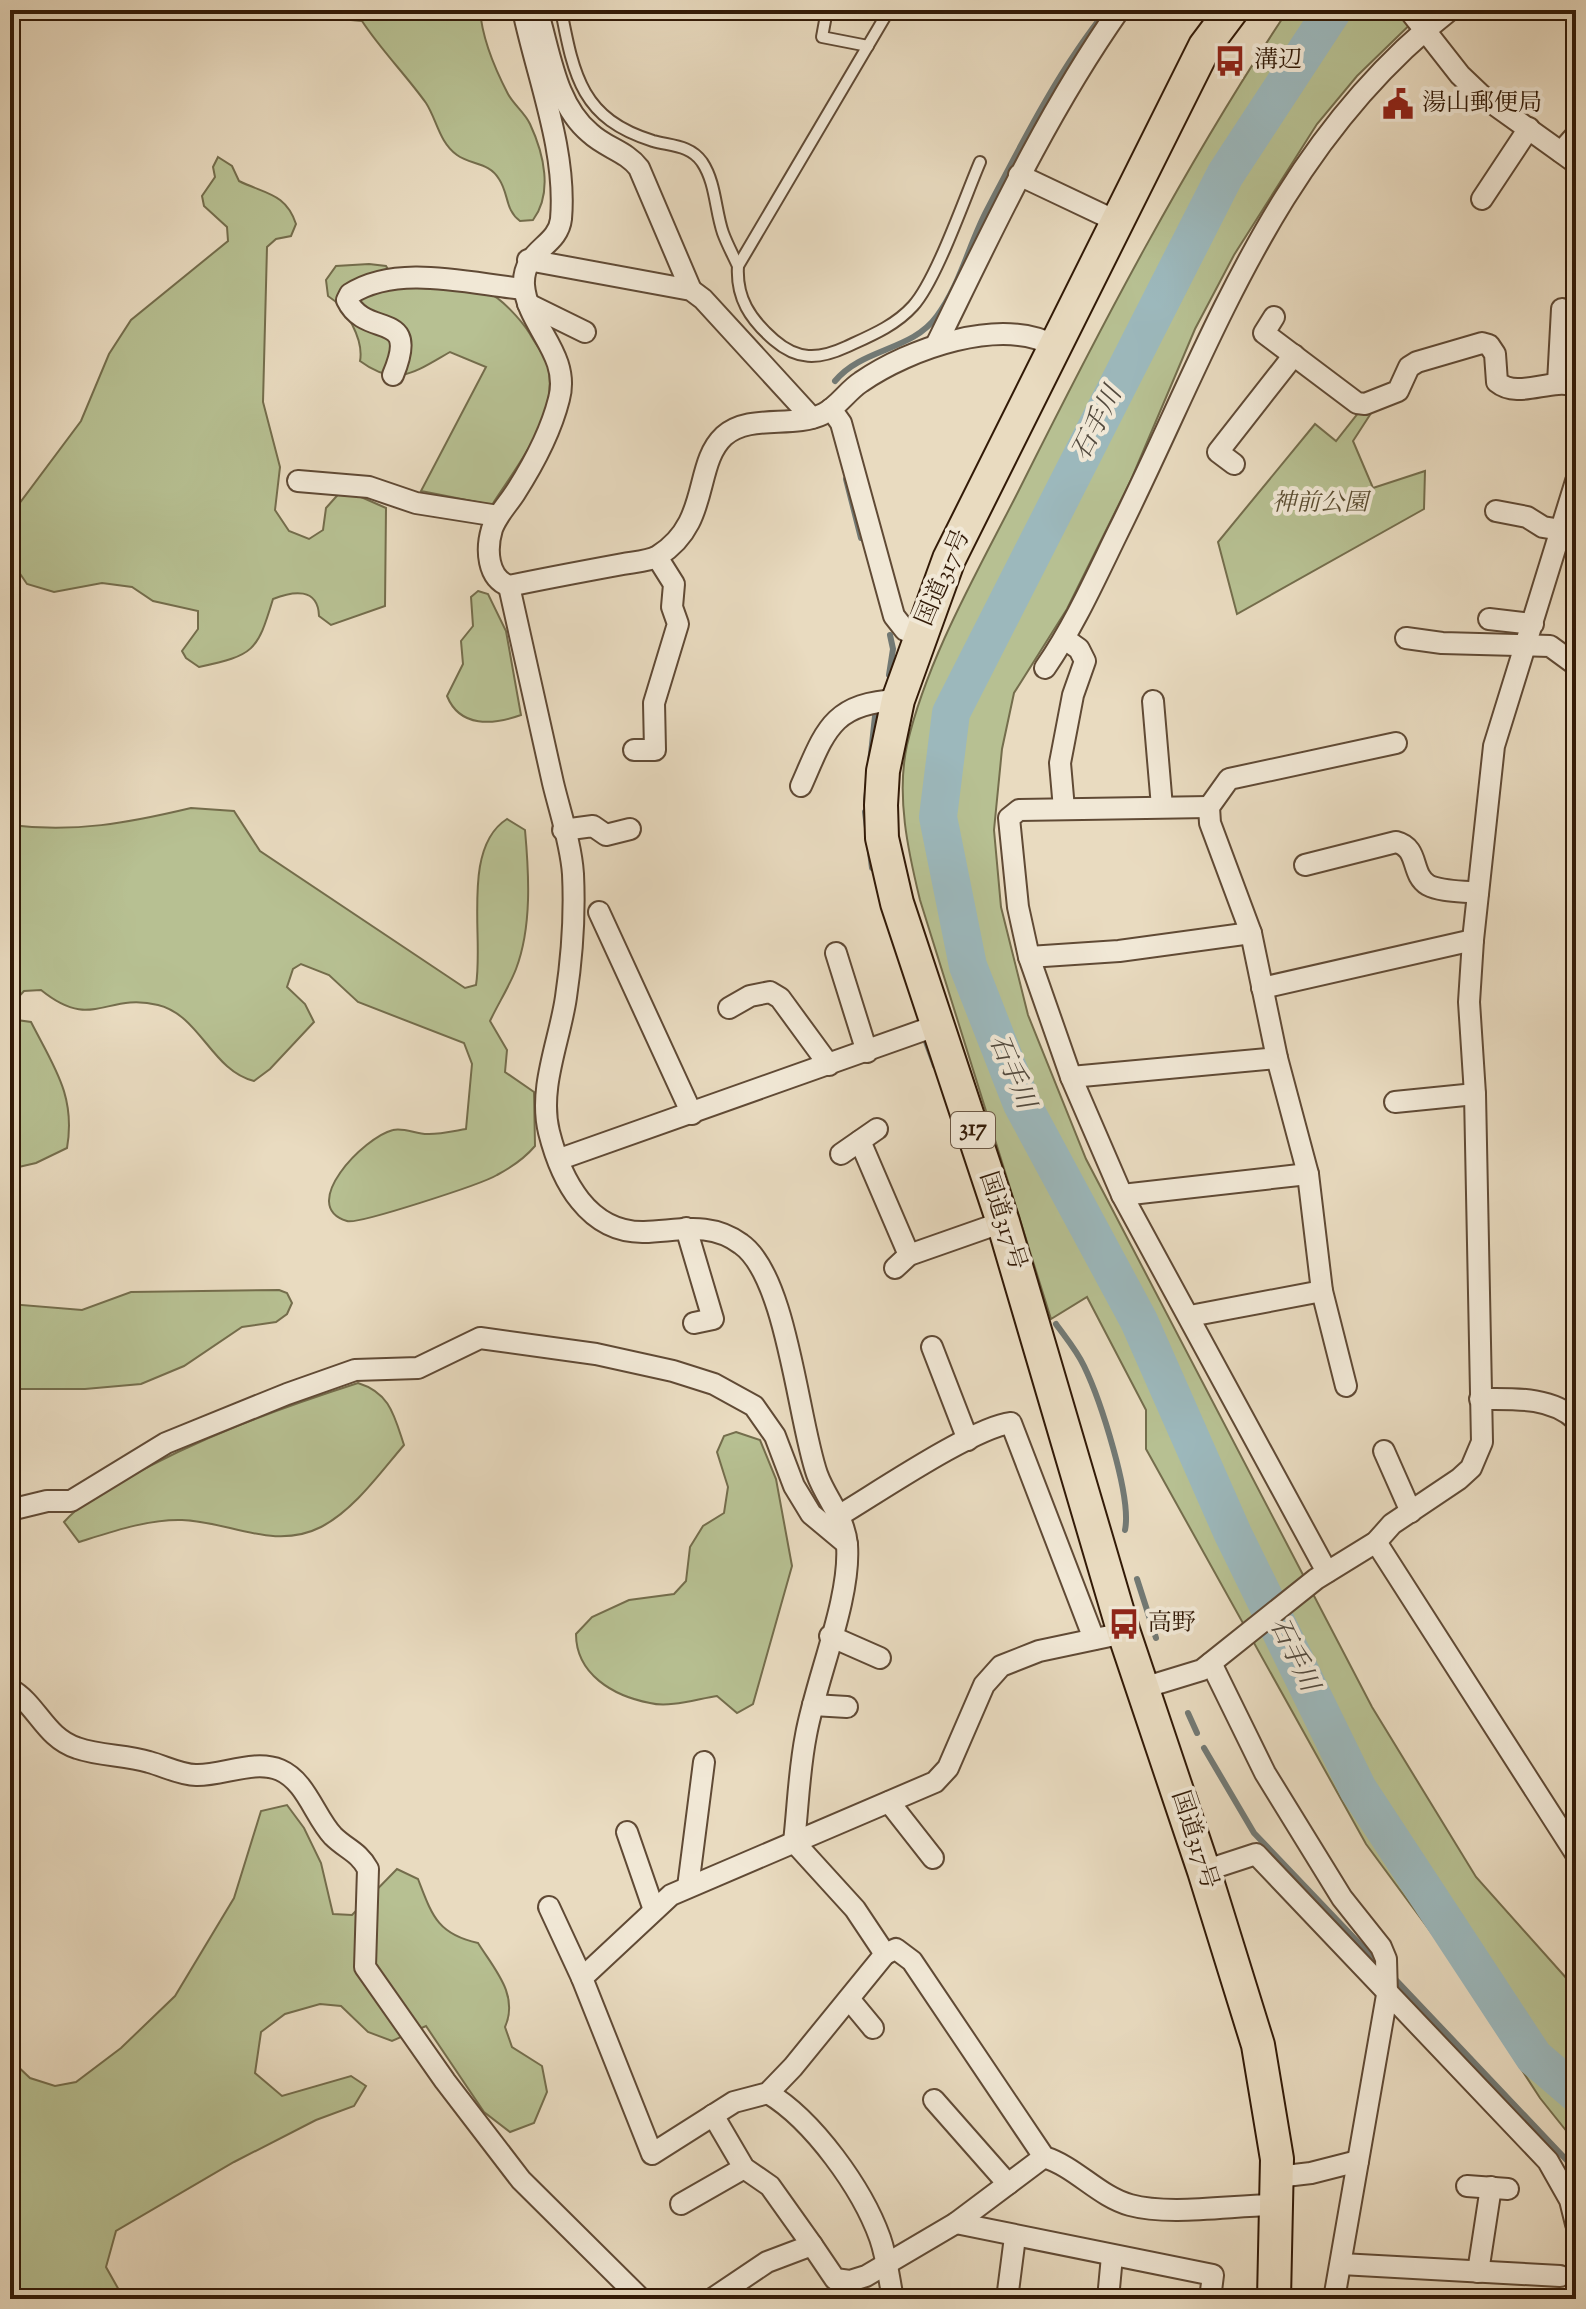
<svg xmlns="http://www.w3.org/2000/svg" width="1586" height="2309" font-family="'Sorts Mill Goudy','Noto Serif JP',serif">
<rect width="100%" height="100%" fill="#e9dbc0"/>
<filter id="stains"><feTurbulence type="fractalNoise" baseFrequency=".0025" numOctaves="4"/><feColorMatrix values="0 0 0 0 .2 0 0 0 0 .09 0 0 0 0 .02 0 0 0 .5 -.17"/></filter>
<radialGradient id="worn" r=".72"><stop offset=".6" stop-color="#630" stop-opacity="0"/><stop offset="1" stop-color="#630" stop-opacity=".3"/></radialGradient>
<g fill="#b7c092" stroke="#746d4c" stroke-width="2">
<path d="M331,10h149c2,28 15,59 28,84 6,11 17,19 22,30 14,30 23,69 3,96l-13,1c-15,-11 -11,-27 -21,-42 -10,-17 -28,-14 -42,-24 -18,-13 -20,-35 -31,-52 -20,-28 -45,-53 -64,-82l-22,-2z"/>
<path d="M1288,10h137l-68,66 -40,48 -83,131 -39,74 -64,151 -64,129 -53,84 -12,56 -8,81 7,77 27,108 58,144 286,548 104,170 100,112v154l-36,-45 -101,-155 -73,-99 -220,-395v-39l-59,-113 -36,22 -131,-419c-12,-49 -24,-104 -13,-155 20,-87 72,-176 112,-255 82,-164 167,-327 269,-480z"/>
<path d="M218,157l14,9 7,15c26,13 47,12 57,43l-5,12 -15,3 -9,8 -4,155 17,65 -5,43 14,21 20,8 14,-9 3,-22 17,-19 43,19 -1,98 -54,19 -12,-9c-1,-29 -26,-25 -46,-17 -16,53 -19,56 -74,68l-13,-9 -4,-7 16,-22v-18l-45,-10 -21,-14 -30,-4 -48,9 -27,-8 -17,-25 3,-47 68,-91 28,-67 22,-34 97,-79 -1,-14 -23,-21 -2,-10 13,-19 -2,-10z"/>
<path d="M369,264l17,2c19,38 64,13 100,26 14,4 36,29 44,42 6,11 18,25 19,38 7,48 -33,95 -57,133l-71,-14 65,-124 -36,-15c-35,20 -54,36 -90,9 4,-21 -14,-54 -32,-65l-2,-16 10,-14z"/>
<polygon points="1377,404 1353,441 1373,488 1425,471 1424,509 1237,614 1218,542 1315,424 1336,441 1363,407"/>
<path d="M478,591l10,3 18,37 15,84c-28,10 -61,13 -74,-19l16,-32 -2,-23 12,-15 -2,-29z"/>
<path d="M191,808l43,3 26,40 205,137 11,-3c8,-47 -15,-137 31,-166l18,11c4,44 7,97 -9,139 -7,18 -18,35 -26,52l17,29 -2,22 29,20 1,54c-11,13 -23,21 -38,29 -15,9 -140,50 -150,46 -50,-15 17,-84 46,-91 11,-3 25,5 36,4 12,0 25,-3 37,-5l6,-65 -8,-21 -106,-41 -29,-27 -28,-11 -8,5 -6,18 18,17 9,18 -44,47 -16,12c-42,-10 -54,-66 -96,-76 -53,-13 -65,27 -117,-15l-17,1 -12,13 5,16 14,2c23,45 45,74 36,126l-31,15 -26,6v-255l4,-10 -4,-7v-72c65,8 118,-2 181,-17z"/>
<polygon points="279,1290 287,1293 292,1303 287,1314 276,1322 242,1327 184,1366 141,1384 85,1389 10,1389 10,1304 82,1310 131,1292"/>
<path d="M358,1383c32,10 36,32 46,62 -24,28 -50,65 -83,82 -47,24 -93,-6 -139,-7 -34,-1 -71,12 -103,22l-15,-20c17,-19 38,-29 60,-42 74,-42 153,-71 234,-97z"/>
<path d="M736,1432l24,8 16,39 16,87 -39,138 -16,9 -20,-17c-20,3 -48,12 -67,7 -37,-7 -74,-29 -74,-69l16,-17 37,-17 45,-6 12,-13 4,-34 13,-21 21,-13 4,-26 -11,-35 7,-16z"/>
<path d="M287,1805l17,23 17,35 12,51 19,1 45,-46 21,10c14,36 19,55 60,64 17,27 41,52 27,84l7,20 30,19 5,26 -13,31 -24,9 -26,-20 -58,-86 -34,15 -24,-9 -27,-26 -21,-2 -35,10 -24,18 -6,41 27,23 69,-20 15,10 -12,20 -38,14 -82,42 -118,69 -10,36 18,32h-114v-240l20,19 25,8 21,-4 45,-34 54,-52 59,-98 27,-87z"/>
</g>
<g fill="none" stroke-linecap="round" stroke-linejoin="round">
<g stroke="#727974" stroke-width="6">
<path d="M835,381c27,-33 77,-30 102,-65 23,-31 32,-72 50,-106 35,-67 72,-141 120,-200"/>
<polyline points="846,479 861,538"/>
<polyline points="889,675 893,649 890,635"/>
<polyline points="866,801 875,716"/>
<polyline points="865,812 872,868"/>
<polyline points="925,1039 935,1066"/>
<path d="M1056,1324c10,14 21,27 28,42 16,33 48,131 41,164"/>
<polyline points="1137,1579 1156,1638"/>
<polyline points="1188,1713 1197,1733"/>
<polyline points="1204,1748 1254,1833 1378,1963"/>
<polyline points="1395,1979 1576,2170"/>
</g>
<polyline stroke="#9cb8bc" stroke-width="38" points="1333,10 1225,175 951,713 938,817 968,966 1022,1104 1139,1321 1233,1534 1358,1789 1534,2057 1576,2093"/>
<defs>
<g id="service">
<path d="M561,10c13,67 21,109 92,131 18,5 37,4 49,21 14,21 13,48 21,71 4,11 10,22 15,33"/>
<polyline points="827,10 822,37 868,46"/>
<path d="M889,10l-151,256c-2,32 12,53 36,74 23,20 44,20 72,7 24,-11 49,-21 67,-41 23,-25 52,-109 67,-144"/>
</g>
<g id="minor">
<path d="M523,10c14,67 44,140 38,209 -3,28 -39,31 -37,66 3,41 47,69 35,114 -8,32 -26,66 -44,94 -7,11 -18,22 -23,36 -6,20 -5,49 17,57 38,-8 76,-15 114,-22 11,-2 27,-3 35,-8 53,-33 35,-91 66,-120 26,-23 69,-7 99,-22 15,-7 24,-23 38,-32 48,-33 139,-66 194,-36"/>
<path d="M537,10c13,41 18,94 53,123 16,15 36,18 49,35l52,122"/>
<polyline points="1409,10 1460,75 1481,95 1576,163"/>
<polyline points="1561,152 1576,135"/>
<polyline points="1019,175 1116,221"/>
<polyline points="1482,199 1529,128"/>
<polyline points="528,260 691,290 703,299 812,418"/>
<polyline points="528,304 585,332"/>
<path d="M1274,317l-10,16 93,70 8,1 33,-13 11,-24 8,-5 65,-19 7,2 6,9 2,28c22,18 53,-5 79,4"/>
<path d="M937,343c56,-114 109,-229 182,-333"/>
<path d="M393,375c28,-67 -27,-35 -46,-75l3,-6c48,-31 121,-10 174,-5"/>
<polyline points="1558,383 1562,309"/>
<polyline points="831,409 841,423 894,616 905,630 919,635"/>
<polyline points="1234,464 1218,452 1294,355"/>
<polyline points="298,481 369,487 416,503 498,516"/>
<polyline points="1496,511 1527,517 1543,527 1561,530 1576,538"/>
<path d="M509,586c15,66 29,131 44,197 7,29 18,61 20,91 2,41 -1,83 -7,123 -6,43 -28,91 -17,135 12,48 39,101 95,100 35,-1 66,-11 97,12 46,32 57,176 76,230 9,25 28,44 30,71 4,54 -31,134 -41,190 -7,35 -8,72 -12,107l61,67 30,45 11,-5 16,12 132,196c32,10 54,39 86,48 40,11 104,0 147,0"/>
<polyline points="1489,619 1533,624"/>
<polyline points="1406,638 1442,643 1550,646 1576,665"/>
<path d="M1045,668c29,-42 50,-89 72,-134 95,-191 158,-388 333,-524"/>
<polyline points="1153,701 1162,807"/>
<polyline points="634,750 655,750 654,703 678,624 672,607 674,584 657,557"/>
<path d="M801,786c24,-54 30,-83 97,-86"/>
<polyline points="1209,807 1019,810 1009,818 1018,907 1029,957 1071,1077 1122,1195 1327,1572"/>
<polyline points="1064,809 1060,763 1073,695 1085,661 1079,649 1065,639"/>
<polyline points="563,830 593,826 606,835 630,829"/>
<path d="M1305,865l91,-23c24,6 14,32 32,43 13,7 36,6 50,8"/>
<polyline points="599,912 692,1114"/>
<polyline points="836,953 867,1052"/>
<polyline points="1029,957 1119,951 1251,933"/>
<polyline points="1262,988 1473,940"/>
<polyline points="729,1008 750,996 770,992 780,998 829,1065"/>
<polyline points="1071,1077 1277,1058"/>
<polyline points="1395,1102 1475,1094"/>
<polyline points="860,1141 909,1255"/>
<polyline points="841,1154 877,1129"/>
<polyline points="560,1159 938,1025"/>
<polyline points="1122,1195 1308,1174"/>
<polyline points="686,1228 713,1319 694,1323"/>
<polyline points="895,1268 909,1255 1003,1222"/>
<polyline points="1190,1316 1322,1291"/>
<polyline points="932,1347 968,1440"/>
<polyline points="1346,1386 1322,1291 1308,1174 1277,1058 1251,933 1210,823 1209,807 1229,779 1396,743"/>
<path d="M1480,1399c31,0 71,-3 96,21"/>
<polyline points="1384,1451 1411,1512"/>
<polyline points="10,1510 47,1501 71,1501 166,1443 287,1394 355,1370 418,1368 480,1338 596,1354 673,1371 714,1384 754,1406 775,1436 794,1486 811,1514 847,1544"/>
<path d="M840,1515c37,-22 134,-88 171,-92l83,216"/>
<polyline points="1376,1542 1576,1854"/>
<polyline points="830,1636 880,1658"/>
<polyline points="1211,1663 1265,1773 1342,1898 1381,1947 1386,1959 1387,1995 1334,2299"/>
<polyline points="1143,1688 1202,1670 1316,1579 1376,1542 1392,1524 1459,1479 1471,1468 1482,1442 1475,1094 1469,1002 1473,940 1494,746 1576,481"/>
<path d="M10,1689c27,15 35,49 67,59 23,8 49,7 72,14 15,4 32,13 47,13 26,1 58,-16 84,-5 26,11 35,47 53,66 13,13 26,16 35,33l-3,98 80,114 76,99 120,119"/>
<polyline points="813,1705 847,1707"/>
<polyline points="889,1802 933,1858"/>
<polyline points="627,1832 654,1910"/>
<polyline points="1204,1871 1256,1854 1548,2161 1570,2200 1576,2224"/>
<polyline points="688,1887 704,1762"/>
<polyline points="549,1907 582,1978"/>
<polyline points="885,1954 793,2067 768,2093 734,2102 652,2154 582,1978 671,1895 935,1782 948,1768 984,1685 1001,1666 1039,1651 1124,1633"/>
<polyline points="849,1999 873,2028"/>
<path d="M768,2093c45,27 94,95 112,145 7,20 9,41 13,61"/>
<polyline points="934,2100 1008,2184"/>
<polyline points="713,2115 744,2168 770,2186 812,2245"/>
<polyline points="1277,2177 1311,2173 1358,2161"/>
<polyline points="1467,2186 1508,2189"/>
<polyline points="681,2204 744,2168"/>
<polyline points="956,2223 1213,2275 1210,2299"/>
<polyline points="1341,2264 1560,2276"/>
<polyline points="1478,2272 1491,2187"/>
<polyline points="712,2299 767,2262 812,2245 835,2279 850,2281 866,2276 956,2223 1044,2157"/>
<polyline points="1007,2299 1015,2237"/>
<polyline points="1108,2299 1112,2256"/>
</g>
<polyline id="trunk" points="1232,10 1205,46 949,559 898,700 883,771 881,805 882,838 897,903 1003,1222 1124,1633 1204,1871 1258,2045 1277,2159 1274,2299"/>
</defs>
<use href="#service" stroke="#604a35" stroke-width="14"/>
<use href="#minor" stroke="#604a35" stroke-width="24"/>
<use href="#trunk" stroke="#321a07" stroke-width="36"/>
<use href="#service" stroke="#f1e8d6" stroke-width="10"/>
<use href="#minor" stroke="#f1e8d6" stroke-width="20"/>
<use href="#trunk" stroke="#e9dbc0" stroke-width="32"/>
</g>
<defs>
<symbol id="bus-bare" viewBox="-9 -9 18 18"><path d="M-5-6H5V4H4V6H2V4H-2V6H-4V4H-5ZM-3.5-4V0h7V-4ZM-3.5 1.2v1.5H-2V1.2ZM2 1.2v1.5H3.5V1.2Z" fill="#8f2418" stroke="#f1e8d6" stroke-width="2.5" paint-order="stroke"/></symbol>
<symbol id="civic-bare" viewBox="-9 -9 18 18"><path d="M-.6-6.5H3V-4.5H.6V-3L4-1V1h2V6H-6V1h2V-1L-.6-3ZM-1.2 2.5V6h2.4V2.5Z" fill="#8f2418" stroke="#f1e8d6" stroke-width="2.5" paint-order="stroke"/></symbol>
</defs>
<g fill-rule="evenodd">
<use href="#bus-bare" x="1208" y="39" width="44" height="44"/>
<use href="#civic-bare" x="1376" y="82" width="44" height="44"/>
<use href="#bus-bare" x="1102" y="1602" width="44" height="44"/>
</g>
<g text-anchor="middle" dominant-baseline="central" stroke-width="8" stroke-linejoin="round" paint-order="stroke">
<rect fill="#f1e8d6" stroke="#6b5845" stroke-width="2" x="951" y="1112" width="44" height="36" rx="6"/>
<g font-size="22" font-weight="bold" fill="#321a07">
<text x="973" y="1130">317</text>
</g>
<g font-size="24" fill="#321a07" stroke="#f1e8d6" text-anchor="start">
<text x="1254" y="61">溝辺</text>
<text x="1422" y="104">湯山郵便局</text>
<text x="1148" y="1624">高野</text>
</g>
<g font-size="24" font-style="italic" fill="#5a4c31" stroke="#f1e8d6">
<text x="1320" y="504">神前公園</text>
</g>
<g font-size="24" fill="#321a07" stroke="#f1e8d6">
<text transform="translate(944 578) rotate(-67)">国道317号</text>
<text transform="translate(1002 1221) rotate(72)">国道317号</text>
<text transform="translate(1194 1840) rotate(72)">国道317号</text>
</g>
<g font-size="26" font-style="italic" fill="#52493d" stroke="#f1e8d6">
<text transform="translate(1098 424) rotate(-63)">石手川</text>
<text transform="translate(1011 1072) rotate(67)">石手川</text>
<text transform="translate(1293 1655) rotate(64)">石手川</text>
</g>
</g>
<rect width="1586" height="2309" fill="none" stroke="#e9dbc0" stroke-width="40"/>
<rect x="12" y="12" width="1562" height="2285" fill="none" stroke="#321a07" stroke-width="4"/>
<rect x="20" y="20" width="1546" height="2269" fill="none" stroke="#321a07" stroke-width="2"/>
<rect width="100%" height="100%" filter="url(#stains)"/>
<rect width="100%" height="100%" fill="url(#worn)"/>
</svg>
